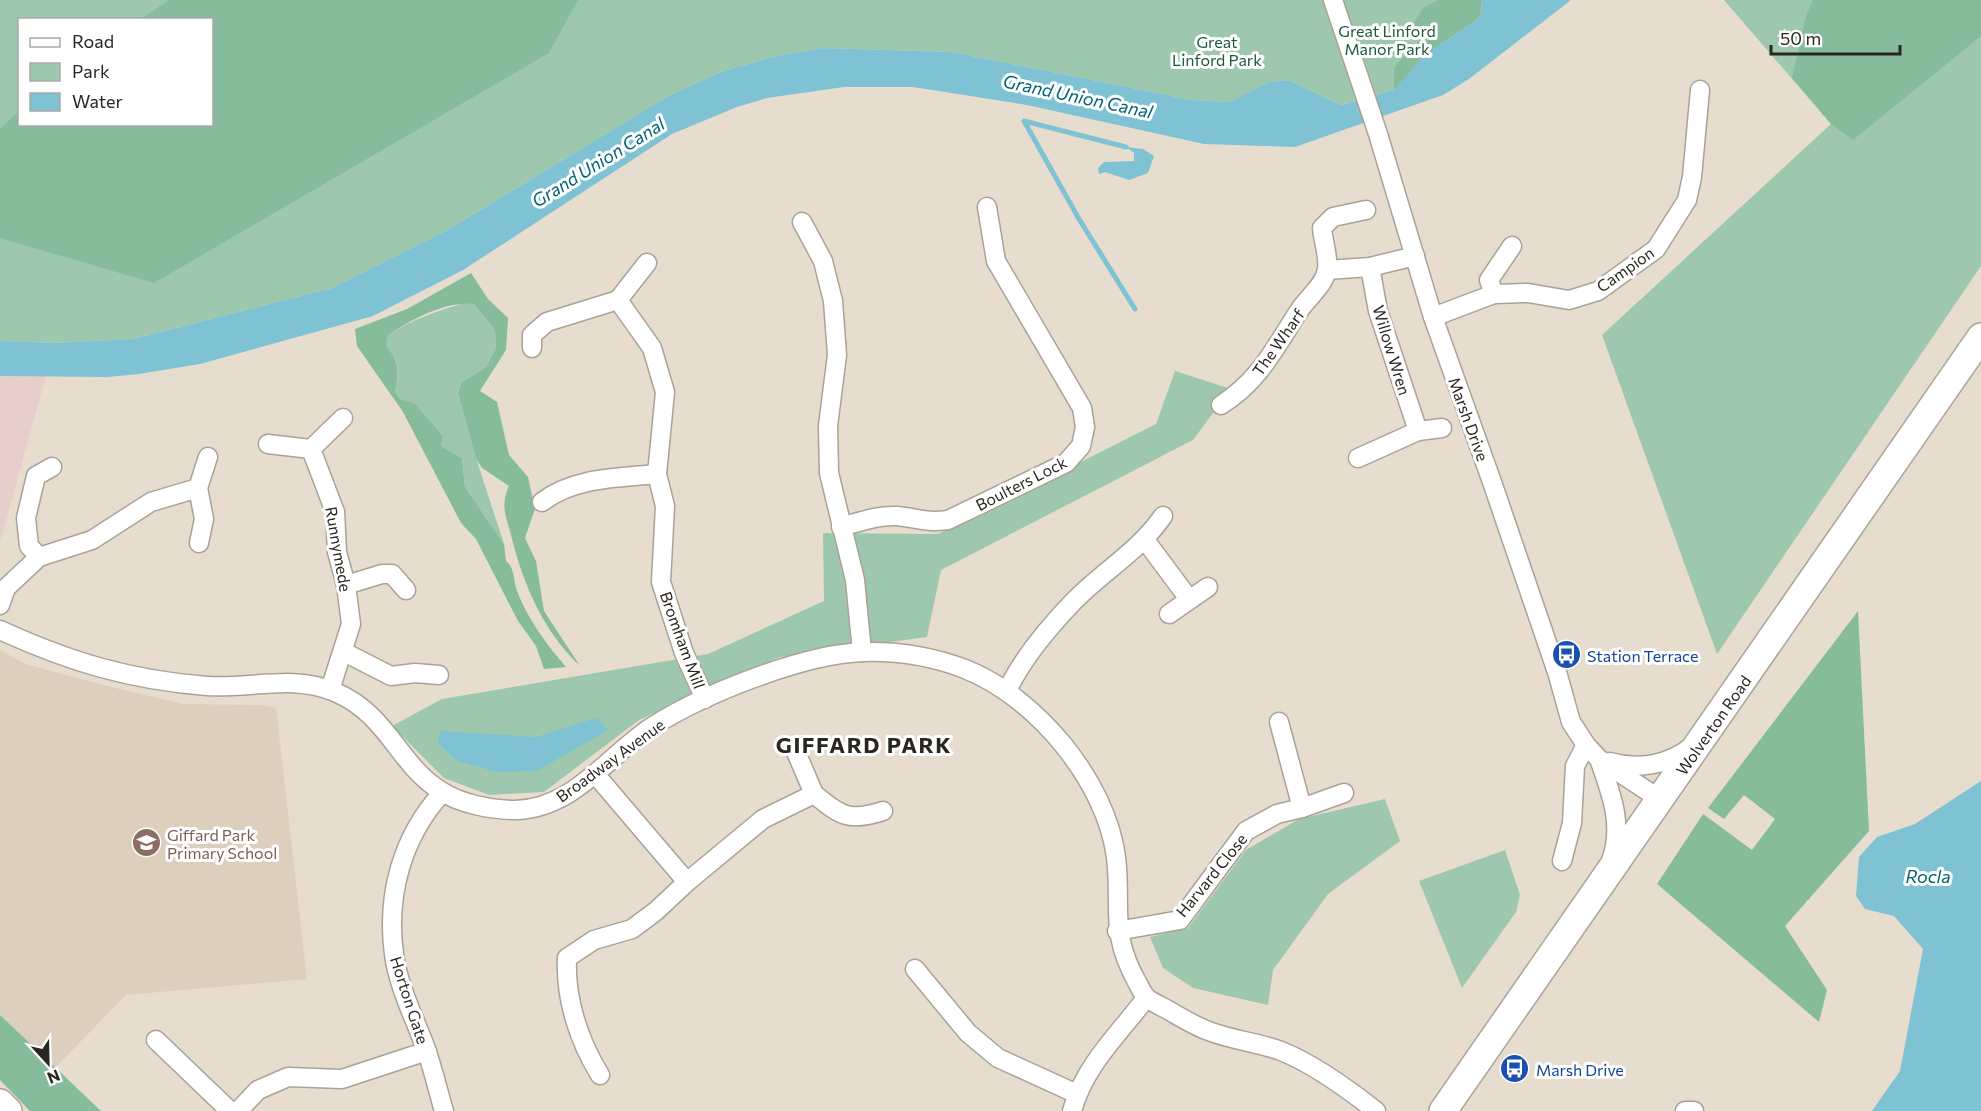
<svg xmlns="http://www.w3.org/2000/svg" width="1981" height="1111" font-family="Commissioner,sans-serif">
<rect width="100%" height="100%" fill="#e7ddcf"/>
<polygon fill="#e8ceca" points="0,341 55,343 0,542"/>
<polygon fill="#ddcfbd" points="0,650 26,664 107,686 184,704 261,705 276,708 307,979 126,995 54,1069 0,1015"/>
<g fill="#9dc8ae" fill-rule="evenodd">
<path d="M0,0h1482l-88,90 -53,15 -53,-25 -19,2 -38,20 -39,-2 -240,-48 -129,-4 -47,8 -53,15 -53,24 -221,134 -117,59 -200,51 -77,4 -55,-2zM20,20h192v104h-192z"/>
<polygon points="1724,0 1981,0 1981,266 1717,654 1602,335 1831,124"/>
<path d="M464,303l10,1 21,26 1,18 -10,19 -24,15 -4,11 17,62 29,89 -39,-57 -3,-29 -21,-12 2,-11 -42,-35 -6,-9c4,-22 6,-27 -9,-45l2,-11c24,-16 48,-23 76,-32z"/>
<polygon points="1175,371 1231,389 1193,440 941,570 927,637 780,657 639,720 544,792 489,795 444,778 392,726 442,699 708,654 824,601 823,533 938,534 1156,424"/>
<polygon points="1385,799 1400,841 1328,894 1273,970 1268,1005 1193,988 1163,968 1150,937 1188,928 1246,850 1299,819"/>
<polygon points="1505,850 1520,895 1516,912 1462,988 1419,881"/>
</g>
<g fill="#86bc9c">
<polygon points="169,0 578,0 549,53 154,283 0,238 0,129 19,111 20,124 212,124 212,20 141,19"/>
<polygon points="1438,0 1482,0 1481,14 1475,21 1425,55 1394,90 1394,67 1421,39 1414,22 1424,7"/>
<polygon points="1813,0 1981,0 1981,36 1853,140 1831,124 1792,78 1806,16"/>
<path d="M471,273l17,26 20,19 -2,32 -26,41 17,11 12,53 19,22 7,32 -10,29 11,23 8,50 36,55c-37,-35 -57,-82 -69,-131 -5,-19 -11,-30 -2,-49l-27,-18 -6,-9 -18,-66 4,-11 24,-15 10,-19 -1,-18 -21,-26c-29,-3 -62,15 -86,31l-2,11c14,16 13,25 9,45l6,9 13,3 29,33 -2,10 21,12 3,29 39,57 2,17c9,7 7,19 11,30 10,27 30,54 49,76l-22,2 -8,-23 -18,-25 -42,-82 -15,-16 -58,-111 -46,-66 -2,-17 52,-20z"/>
<polygon points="1858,611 1869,831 1785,926 1827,990 1819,1022 1657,884 1703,814 1752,850 1775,819 1744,795 1724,819 1708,808"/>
<polygon points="0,1015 101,1111 30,1111 0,1080"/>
</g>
<g fill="#7fc2d3">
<polygon points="1482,0 1571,0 1469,79 1443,95 1295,147 1204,144 1027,105 913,87 844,87 767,98 737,107 672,134 463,270 373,316 200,364 139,374 108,377 0,376 0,341 55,343 132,339 332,288 449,229 670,95 723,71 776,56 823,48 952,52 1192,100 1230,102 1269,82 1288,80 1341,105 1394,90 1425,55 1475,21 1481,14"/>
<polygon points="1126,147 1143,149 1154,156 1148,173 1129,180 1105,172 1099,174 1098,168 1104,162 1134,161 1134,153"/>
<polygon points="596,718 608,730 537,771 497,772 457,761 438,743 440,731 536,737"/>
<polygon points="1981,781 1981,1111 1872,1111 1900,1071 1923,949 1894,916 1865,909 1856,896 1859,857 1877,837 1915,824"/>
</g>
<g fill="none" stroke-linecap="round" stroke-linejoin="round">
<polyline stroke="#7fc2d3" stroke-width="5" points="1126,147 1024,121 1079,219 1135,309"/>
<defs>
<g id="street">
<polyline points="1333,0 1378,134 1433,317 1492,482 1557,672 1571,722 1586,745 1599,759 1661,800"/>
<polyline points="802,222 823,261 833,301 837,355 828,426 829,473 855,580 862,652"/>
<polyline points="647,263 618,300 652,348 665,392 657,474 665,506 661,582 684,653 705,699"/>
<polyline points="1370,267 1378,311 1418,431"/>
<polyline points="1327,270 1370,267 1415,256"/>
<polyline points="1494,294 1489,280 1512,246"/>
<polyline points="1433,317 1494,294 1528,293 1569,300 1598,291 1656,249 1687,200 1692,177 1700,90"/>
<polyline points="532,348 532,335 547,322 618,300"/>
<path d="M1221,405c39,-25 53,-56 78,-94 8,-13 26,-26 28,-42 2,-12 -4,-28 -5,-41l11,-11 33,-7"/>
<polyline points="268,444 311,449"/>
<polyline points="1358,458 1418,431 1442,428"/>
<polyline points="198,488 204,519 199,543"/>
<path d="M542,502c31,-25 78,-24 115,-28"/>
<path d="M841,527c18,-5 37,-12 56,-11 21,2 28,7 51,4l118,-57 15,-17 4,-19 -3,-19 -86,-147 -9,-54"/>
<polyline points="1145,540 1189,599"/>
<polyline points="39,557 29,546 26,518 36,476 52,467"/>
<polyline points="346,585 382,574 392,574 406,590"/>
<polyline points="0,605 6,588 39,557 92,540 151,502 198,488 208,457"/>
<polyline points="1169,614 1208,587"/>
<path d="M0,630c70,32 130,50 207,56 43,3 86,-12 128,6 54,23 63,73 106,99 19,13 52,19 74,19 59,-1 93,-55 138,-84 51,-32 150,-72 210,-74 34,-1 71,5 102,17 71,28 141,112 151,188 6,51 -7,75 21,125 3,5 5,11 9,15 5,5 15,9 22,13 12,7 25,15 38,20 24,10 51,12 75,21 33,13 67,38 95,60"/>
<polyline points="344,652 391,676 415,673 439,675"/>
<polyline points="330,690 351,624 346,585 337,552 335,512 311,449 343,418"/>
<path d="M1007,691c15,-32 41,-63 66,-89 29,-30 66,-51 90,-86"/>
<polyline points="1279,722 1302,808 1344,793"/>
<polyline points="796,752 814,794"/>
<path d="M1599,759c12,34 25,66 12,102"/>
<path d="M1610,762c28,8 58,3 81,-15"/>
<path d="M595,774l92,108 -31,29 -24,18 -38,11 -27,18c-2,41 12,83 33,117"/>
<path d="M442,793c-40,44 -56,102 -48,161 4,32 21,65 32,95 7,20 12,42 18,62"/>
<polyline points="1562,861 1572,823 1575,766 1586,745"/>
<path d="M687,882l76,-63 51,-25c27,22 35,28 69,17"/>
<polyline points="1117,931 1180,920 1246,831 1277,814 1302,808"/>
<polyline points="915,969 968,1033 998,1058 1077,1094"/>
<polyline points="156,1040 230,1111"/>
<polyline points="238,1111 258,1090 288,1077 342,1079 427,1051"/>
<path d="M1072,1111c12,-45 47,-77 74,-113"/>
<polyline points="1685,1111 1694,1111"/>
</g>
<g id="secondary">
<polyline points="0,1103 8,1111"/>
<polyline points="1443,1111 1981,337"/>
</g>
</defs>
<use href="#street" stroke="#aba295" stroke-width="21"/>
<use href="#secondary" stroke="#aba295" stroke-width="30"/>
<use href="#street" stroke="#fff" stroke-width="18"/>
<use href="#secondary" stroke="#fff" stroke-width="27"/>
</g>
<defs>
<symbol id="bus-disc" viewBox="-11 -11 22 22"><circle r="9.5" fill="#1a4fb4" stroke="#fff"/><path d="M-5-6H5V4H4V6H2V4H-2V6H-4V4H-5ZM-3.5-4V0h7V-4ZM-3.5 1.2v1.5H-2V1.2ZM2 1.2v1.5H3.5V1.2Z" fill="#fff"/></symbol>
<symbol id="school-disc" viewBox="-11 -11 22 22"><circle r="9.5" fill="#8d6e63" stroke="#fff"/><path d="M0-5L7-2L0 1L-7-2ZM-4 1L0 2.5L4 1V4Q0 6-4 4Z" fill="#fff"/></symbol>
</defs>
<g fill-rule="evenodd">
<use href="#bus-disc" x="1550" y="638" width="33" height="33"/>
<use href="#school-disc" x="130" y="826" width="33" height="33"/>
<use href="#bus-disc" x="1498" y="1052" width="33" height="33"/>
</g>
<g text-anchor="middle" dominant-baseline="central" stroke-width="6" stroke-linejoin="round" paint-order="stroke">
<g font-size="16" fill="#1b593b" stroke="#fff">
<text x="1387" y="30">Great Linford<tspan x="1387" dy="18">Manor Park</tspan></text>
<text x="1217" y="41">Great<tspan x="1217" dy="18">Linford Park</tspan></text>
</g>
<g font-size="16" fill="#2a2721" stroke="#fff">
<text transform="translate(1625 269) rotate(-35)">Campion</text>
<text transform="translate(1278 342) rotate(-55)">The Wharf</text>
<text transform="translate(1392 350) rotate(73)">Willow Wren</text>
<text transform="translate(1469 419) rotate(70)">Marsh Drive</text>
<text transform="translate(1021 483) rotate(-27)">Boulters Lock</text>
<text transform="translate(339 549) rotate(80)">Runnymede</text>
<text transform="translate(683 640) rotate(70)">Bromham Mill</text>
<text transform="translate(1713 725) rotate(-55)">Wolverton Road</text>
<text transform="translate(610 760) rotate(-36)">Broadway Avenue</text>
<text transform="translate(1211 875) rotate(-51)">Harvard Close</text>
<text transform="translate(410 1000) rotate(72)">Horton Gate</text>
</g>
<g font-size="16" fill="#164399" stroke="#fff" text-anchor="start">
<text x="1587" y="655">Station Terrace</text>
<text x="1536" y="1069">Marsh Drive</text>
</g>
<g font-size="16" fill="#785e54" stroke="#fff" text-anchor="start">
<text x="167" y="834">Giffard Park<tspan x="167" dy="18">Primary School</tspan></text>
</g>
<g font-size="18" font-style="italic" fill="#006374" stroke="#fff">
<text transform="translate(1078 96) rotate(12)">Grand Union Canal</text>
<text transform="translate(598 162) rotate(-32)">Grand Union Canal</text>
<text x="1928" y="876">Rocla</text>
</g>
<g font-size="22" font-weight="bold" letter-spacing="1.5" fill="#2a2721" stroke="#fff">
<text x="864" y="744">GIFFARD PARK</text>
</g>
</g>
<rect x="18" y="18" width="195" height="108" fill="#ffffff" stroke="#aaa9a6" stroke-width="1.5"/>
<rect x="30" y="38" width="30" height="9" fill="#ffffff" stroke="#aaa9a6" stroke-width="1.5"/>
<text x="72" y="48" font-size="18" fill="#2a2721">Road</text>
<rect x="30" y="63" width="30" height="18" fill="#9dc8ae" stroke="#aaa9a6" stroke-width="1.5"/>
<text x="72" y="78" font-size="18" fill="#2a2721">Park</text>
<rect x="30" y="93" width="30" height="18" fill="#7fc2d3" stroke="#aaa9a6" stroke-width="1.5"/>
<text x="72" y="108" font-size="18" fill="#2a2721">Water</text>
<g transform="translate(48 1063) rotate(158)" stroke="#ffffff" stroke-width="4.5" paint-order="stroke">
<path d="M0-4.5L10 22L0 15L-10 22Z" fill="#2a2721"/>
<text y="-9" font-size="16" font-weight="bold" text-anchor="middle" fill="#2a2721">N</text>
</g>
<path d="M1771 45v9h129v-9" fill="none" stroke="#2a2721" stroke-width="3"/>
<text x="1780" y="45" font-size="18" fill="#2a2721" stroke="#ffffff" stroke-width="4.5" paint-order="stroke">50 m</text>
</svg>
